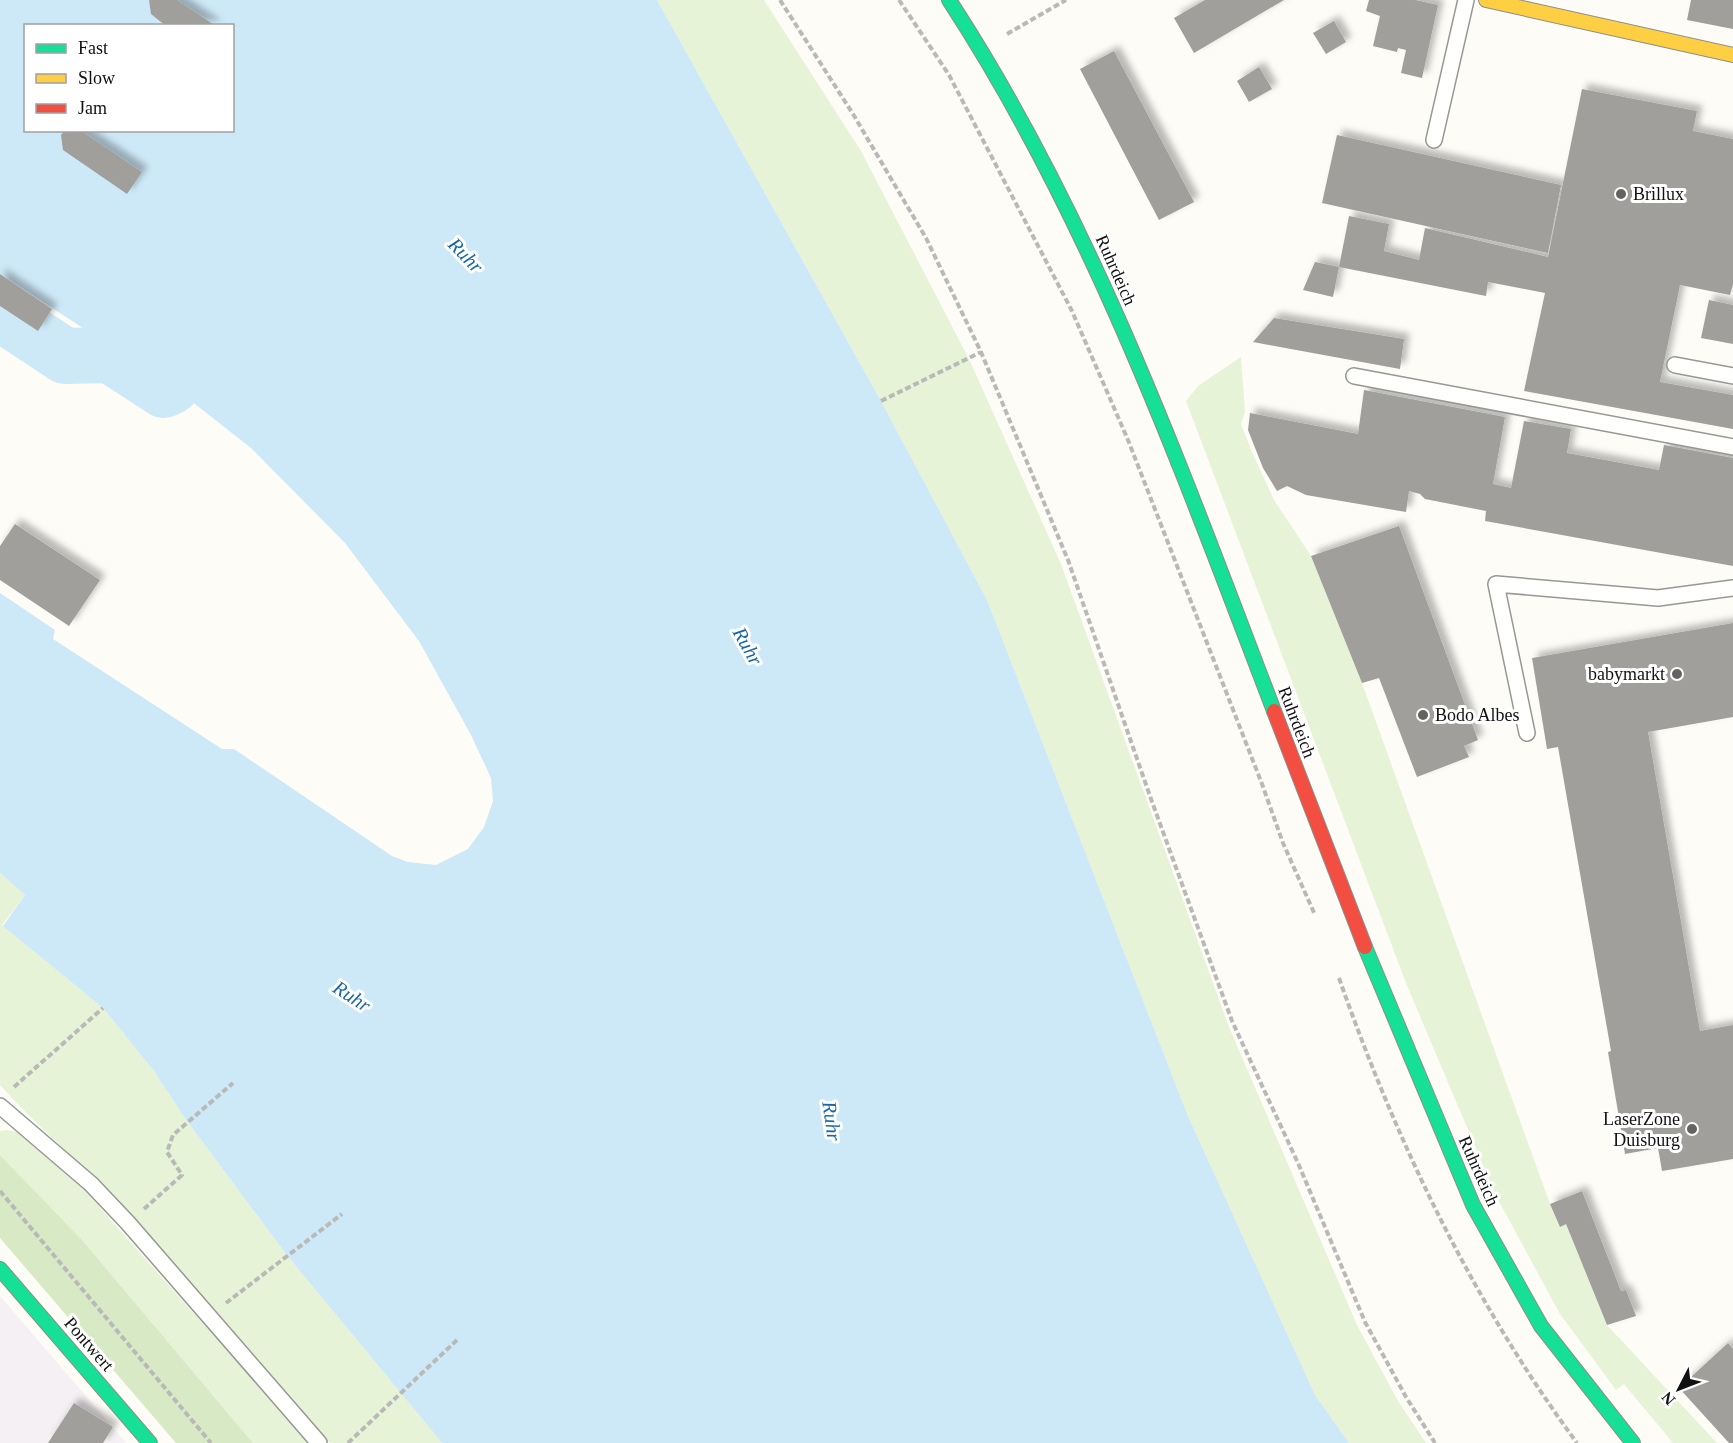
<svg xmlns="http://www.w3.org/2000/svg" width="1733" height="1443" font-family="Georgia,serif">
<defs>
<filter id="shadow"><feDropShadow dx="5.5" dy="-5.5" stdDeviation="3" flood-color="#0004"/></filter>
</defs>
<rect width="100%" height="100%" fill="#fdfcf7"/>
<polygon fill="#f5f0f3" points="0,1296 126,1443 0,1443"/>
<g fill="#e7f3d7">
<polygon points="657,0 764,0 861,151 969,359 1061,564 1229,1027 1357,1325 1398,1401 1426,1443 1349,1443 1315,1395 1188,1116 987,600 881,401"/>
<polygon points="1241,357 1245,412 1241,424 1252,452 1274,500 1311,556 1362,683 1550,1204 1566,1224 1607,1325 1717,1443 1673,1443 1624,1384 1616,1390 1560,1314 1496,1196 1406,983 1186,401 1198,386"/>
<path d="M0,873l25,22 -23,30 101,83 51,63 30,46 102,137 156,189h-112l-199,-228c-42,-46 -90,-84 -131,-130z"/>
<polygon points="7,1130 17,1132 85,1191 309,1443 253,1443 83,1241 0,1155 0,1131"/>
</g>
<polygon fill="#d8eac5" points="0,1155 83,1241 253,1443 176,1443 0,1238"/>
<path fill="#cde8f7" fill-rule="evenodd" d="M0,0h657l224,401 106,199 201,516 127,279 34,48h-907l-156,-189 -102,-137 -30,-46 -51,-63 -100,-82 22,-31 -25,-22v-280l55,37 -2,9 169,110h12l158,107 16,6 28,3 32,-16 16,-22 9,-26 -2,-23 -20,-43 -52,-94 -74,-98 -94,-95 -79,-62 -172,-112zM26,26h206v104h-206z"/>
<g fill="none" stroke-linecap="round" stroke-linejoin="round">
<polyline stroke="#cde8f7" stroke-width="56" points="0,313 65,356 110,355 164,390 172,386"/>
</g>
<g fill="#a19f9c" filter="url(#shadow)">
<polygon points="149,0 177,0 216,26 166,26 151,14"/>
<polygon points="1205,0 1284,0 1194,53 1174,18"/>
<polygon points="1369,0 1415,0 1438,5 1422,78 1401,73 1406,50 1398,48 1397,52 1373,46 1380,16 1366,11"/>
<polygon points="1691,0 1733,0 1733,29 1687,20"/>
<polygon points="1334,21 1346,42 1326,54 1313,33"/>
<polygon points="1114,51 1194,202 1159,220 1080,69"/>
<polygon points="1259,67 1272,89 1249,102 1237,81"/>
<polygon points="1582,89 1697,111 1693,131 1733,139 1733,284 1730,295 1680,285 1660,382 1733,395 1733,429 1524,391 1545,293 1488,282 1486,296 1339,267 1349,216 1389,224 1384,251 1419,260 1425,228 1548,257"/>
<polygon points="65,130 83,132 142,172 127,194 63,150 61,135"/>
<polygon points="1337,135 1561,185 1548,253 1322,203"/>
<polygon points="1315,262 1339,267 1333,297 1303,290"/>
<polygon points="0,274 52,309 38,331 0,306"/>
<polygon points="1709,300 1733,305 1733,344 1701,338"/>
<polygon points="1274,318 1404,339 1400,369 1253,342"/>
<polygon points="1364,390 1505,417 1493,484 1511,488 1524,421 1571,429 1567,453 1659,470 1664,445 1733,458 1733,566 1485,521 1486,511 1425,499 1420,494 1409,491 1406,512 1306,495 1287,486 1277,491 1263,468 1248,430 1250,413 1358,434"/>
<polygon points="15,524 100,580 69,626 0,580 0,546"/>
<polygon points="1399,526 1478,740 1464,746 1469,757 1417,777 1379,678 1362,683 1311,556"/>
<polygon points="1733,623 1733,717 1648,732 1700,1031 1733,1025 1733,1159 1662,1171 1658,1148 1625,1154 1608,1052 1611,1051 1558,747 1547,749 1532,658"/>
<polygon points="1582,1191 1621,1291 1626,1290 1636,1316 1607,1325 1566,1224 1560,1227 1550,1204"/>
<polygon points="1728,1343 1733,1349 1733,1443 1729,1443 1679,1388"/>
<polygon points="74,1403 113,1427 103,1443 48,1443"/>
</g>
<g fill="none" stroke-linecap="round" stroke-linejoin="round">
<defs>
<g id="lane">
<polyline points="1434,140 1466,0"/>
<polyline points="1675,365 1733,376"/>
<polyline points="1354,376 1733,447"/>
<polyline points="1527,733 1496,584 1658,598 1733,588"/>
<polyline points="0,1106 91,1184 128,1223 319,1443"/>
</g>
<g id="fast">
<path d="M949,0c143,219 232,468 325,711"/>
<polyline points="1365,947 1473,1205 1541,1326 1633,1443"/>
<polyline points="0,1269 150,1443"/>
</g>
<polyline id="slow" points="1486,0 1733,55"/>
<polyline id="jam" points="1274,711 1365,947"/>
</defs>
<use href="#lane" stroke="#979795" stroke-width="18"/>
<use href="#fast" stroke="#8e8d8b" stroke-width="16"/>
<use href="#slow" stroke="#8e8d8b" stroke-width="16"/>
<use href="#jam" stroke="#8e8d8b" stroke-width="16"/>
<g stroke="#b9b9b8" stroke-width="4" stroke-dasharray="6 3" stroke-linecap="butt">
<polyline points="780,0 853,114 926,238 981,352 1068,560 1151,799 1232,1021 1298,1163 1365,1322 1406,1397 1435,1443"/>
<polyline points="899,0 949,75 1072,311 1128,440 1262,784 1283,843 1315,915"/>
<polyline points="1007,34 1066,0"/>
<polyline points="881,401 981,352"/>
<path d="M1339,978c58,165 134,324 238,465"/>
<polyline points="14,1087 103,1008"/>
<polyline points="0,1191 211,1443"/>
<polyline points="144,1209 182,1175 167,1152 173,1135 233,1083"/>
<polyline points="226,1303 342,1214"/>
<polyline points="348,1443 457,1340"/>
</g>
<use href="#lane" stroke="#fffffe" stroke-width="15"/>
<use href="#fast" stroke="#16e098" stroke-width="14"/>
<use href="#slow" stroke="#ffcf43" stroke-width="14"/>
<use href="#jam" stroke="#f24e42" stroke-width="14"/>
</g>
<g fill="#646362" stroke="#fff" stroke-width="2">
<circle cx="1621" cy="194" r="6"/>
<circle cx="1677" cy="674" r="6"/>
<circle cx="1423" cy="715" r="6"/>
<circle cx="1692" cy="1129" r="6"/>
</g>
<g text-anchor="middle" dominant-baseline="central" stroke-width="6" stroke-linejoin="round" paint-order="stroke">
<g font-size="18" fill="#111" stroke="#fff" text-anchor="start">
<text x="1633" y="194">Brillux</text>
<text x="1665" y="674" text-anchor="end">babymarkt</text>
<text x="1435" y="715">Bodo Albes</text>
<text x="1680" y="1119" text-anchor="end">LaserZone<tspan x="1680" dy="21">Duisburg</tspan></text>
</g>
<g font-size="18" fill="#111" stroke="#fff">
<text transform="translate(1116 270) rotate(66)">Ruhrdeich</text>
<text transform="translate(1297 722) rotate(69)">Ruhrdeich</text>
<text transform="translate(1479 1171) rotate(66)">Ruhrdeich</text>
<text transform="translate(89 1344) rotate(49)">Pontwert</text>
</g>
<g font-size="20" font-style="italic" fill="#1768a6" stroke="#fff">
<text transform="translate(466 255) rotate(46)">Ruhr</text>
<text transform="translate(748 646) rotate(61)">Ruhr</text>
<text transform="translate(352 996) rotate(33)">Ruhr</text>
<text transform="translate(832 1121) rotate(82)">Ruhr</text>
</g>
</g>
<rect x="24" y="24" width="210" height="108" fill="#ffffff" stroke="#a0a0a0" stroke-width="1.5"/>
<rect x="36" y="44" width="30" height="9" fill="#16e098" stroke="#a0a0a0" stroke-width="1.5"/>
<text x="78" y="54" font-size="18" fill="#111111">Fast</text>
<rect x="36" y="74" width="30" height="9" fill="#ffcf43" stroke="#a0a0a0" stroke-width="1.5"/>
<text x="78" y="84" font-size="18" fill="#111111">Slow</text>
<rect x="36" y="104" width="30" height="9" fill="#f24e42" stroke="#a0a0a0" stroke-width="1.5"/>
<text x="78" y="114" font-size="18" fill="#111111">Jam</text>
<g transform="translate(1679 1389) rotate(228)" stroke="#ffffff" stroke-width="4.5" paint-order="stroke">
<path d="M0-4.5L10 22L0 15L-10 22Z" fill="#111111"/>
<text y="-9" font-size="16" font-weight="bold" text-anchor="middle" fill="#111111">N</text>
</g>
</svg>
